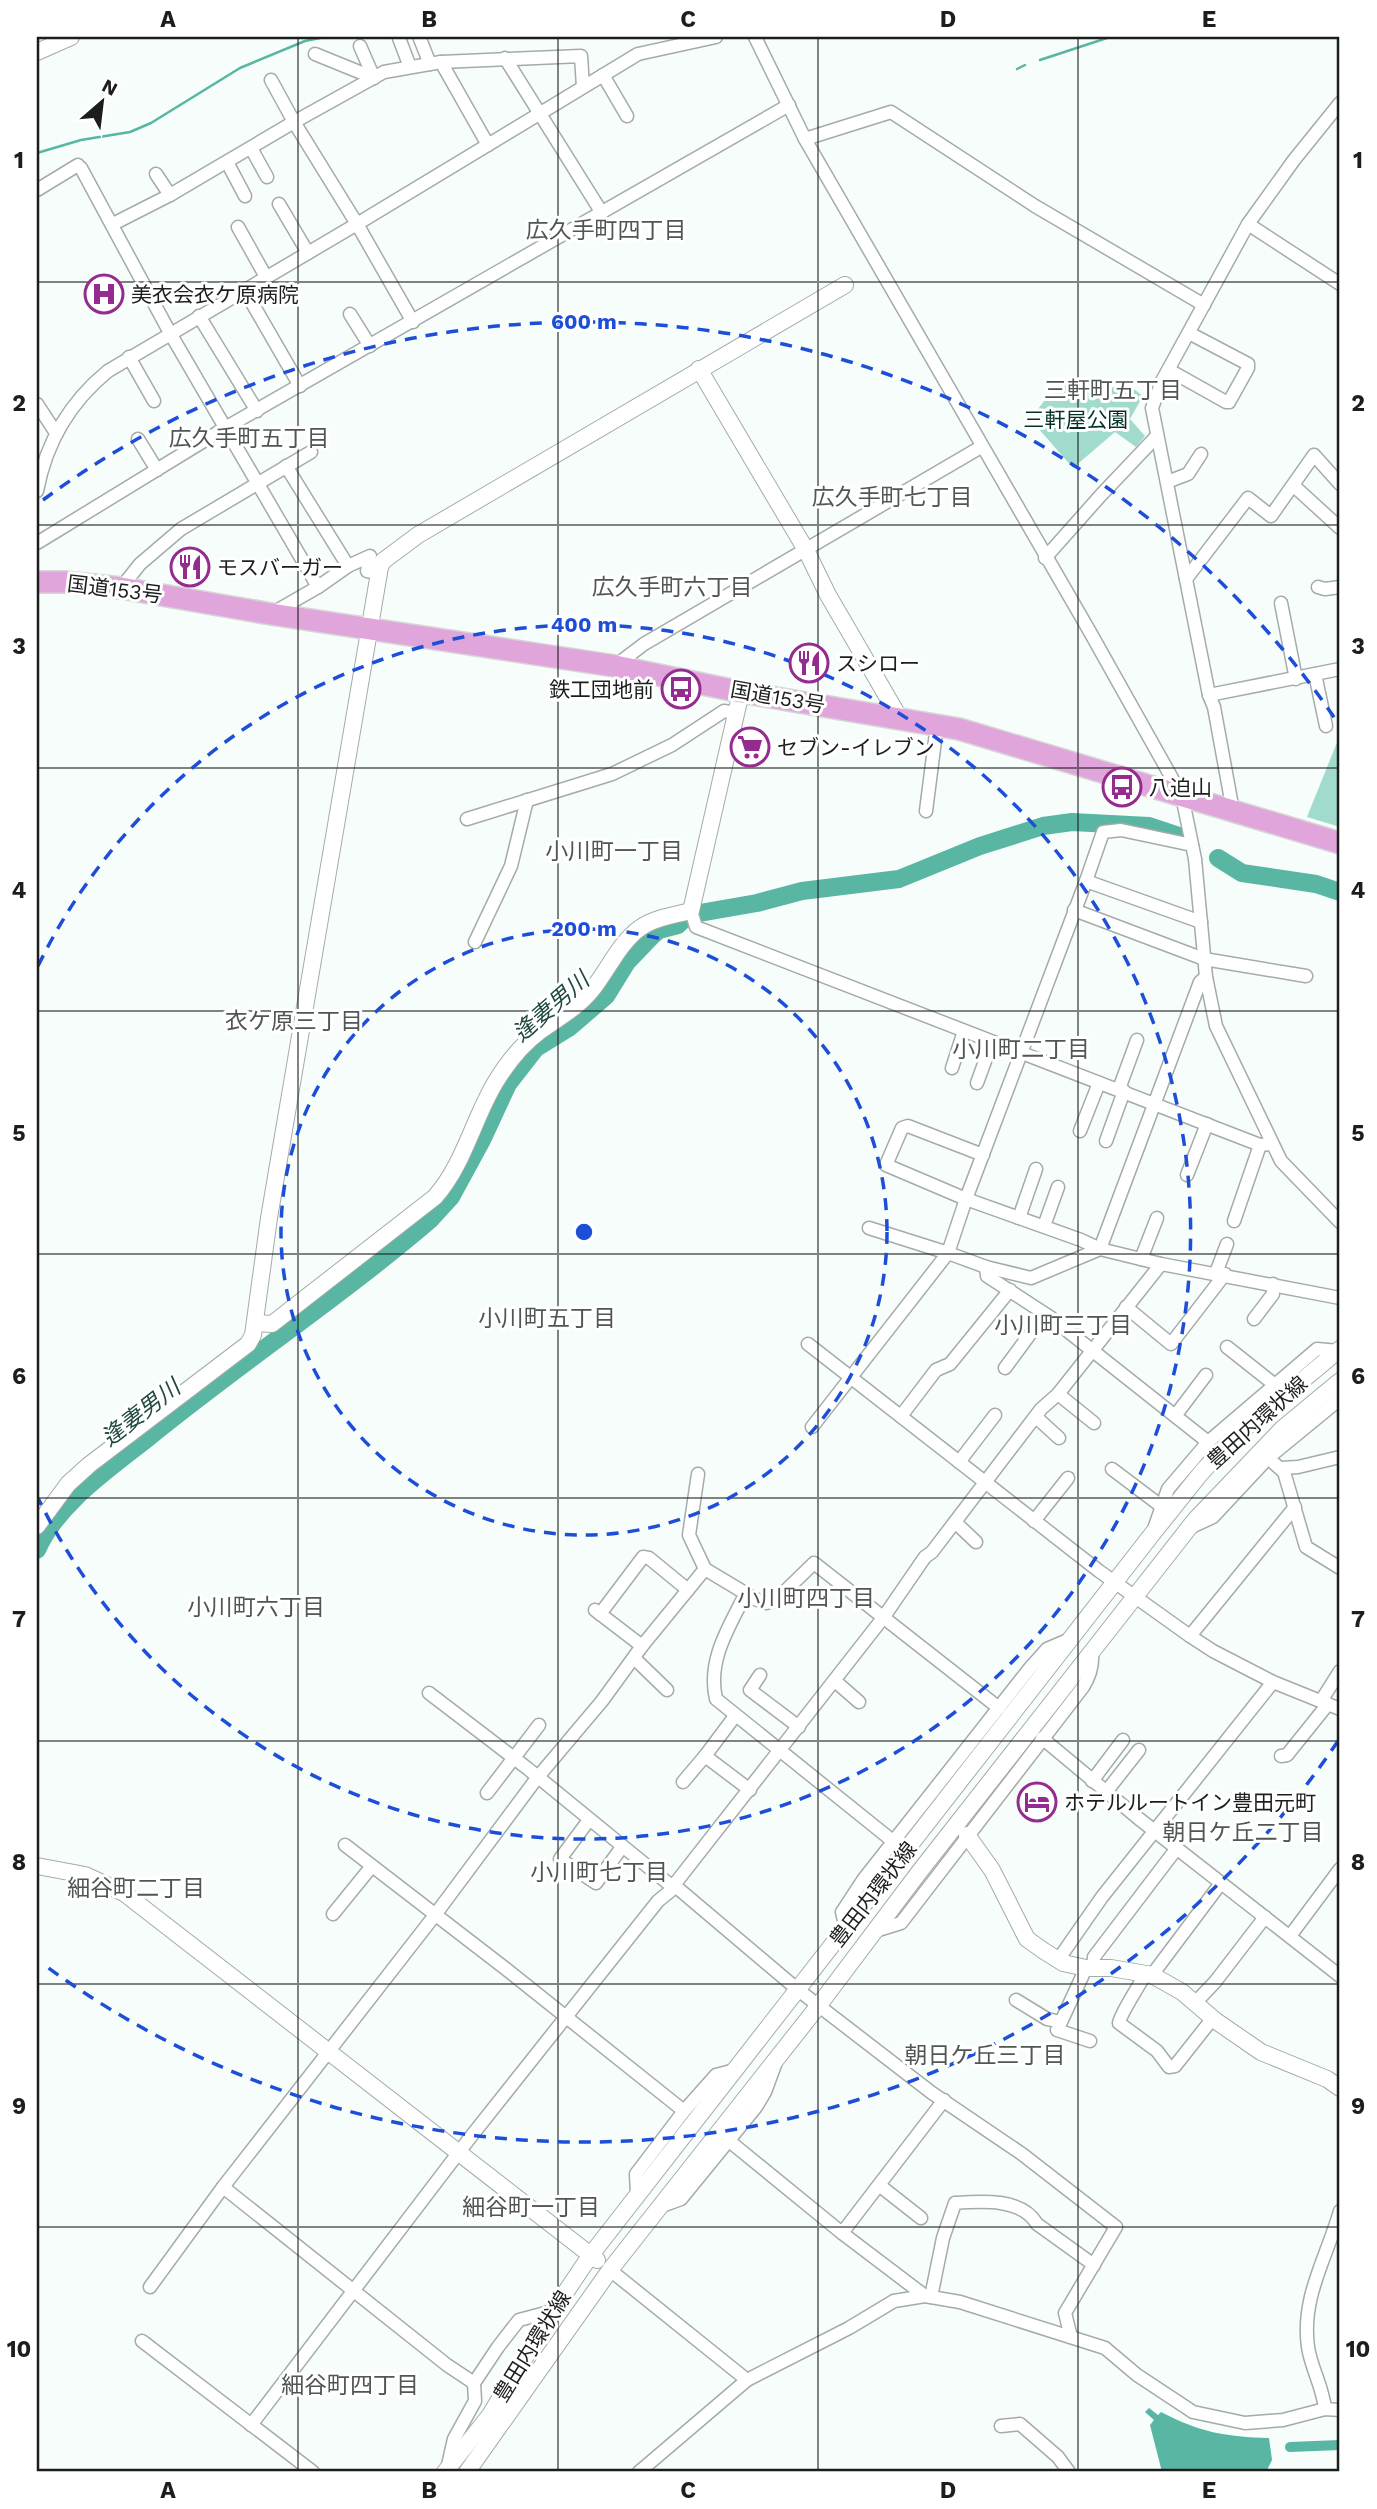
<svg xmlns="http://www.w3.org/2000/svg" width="1377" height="2509" font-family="'Work Sans','Noto Sans JP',sans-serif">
<rect width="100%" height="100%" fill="#f6fdfb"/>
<g fill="#a1dbcd">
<polygon points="1061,380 1104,390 1126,383 1143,396 1130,419 1145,436 1136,447 1115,432 1073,468 1030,419"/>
<polygon points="1340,735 1340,827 1307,817"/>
</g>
<path fill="#58b6a3" d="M1149,2408l9,7 3,-3c38,20 65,25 108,26l3,22 -6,12h-104l-12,-47 4,-5 -9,-8z"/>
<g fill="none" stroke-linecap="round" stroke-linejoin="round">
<g stroke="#58b6a3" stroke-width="2.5">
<polyline points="1040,60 1110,37"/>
<polyline points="1017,69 1025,65"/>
<polyline points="37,153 81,140 130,132 151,123 240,68 305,41 325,37"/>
</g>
<polyline stroke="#58b6a3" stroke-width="10" points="1290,2447 1340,2445"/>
<g stroke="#58b6a3" stroke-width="18">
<polyline points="1218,858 1242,873 1316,884 1340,892"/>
<path d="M37,1550c20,-46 72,-81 111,-112 92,-75 192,-141 282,-218l21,-23 31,-57 26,-56 28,-36 34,-21 36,-31 21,-34 25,-26 7,-6 19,-5 10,-10 69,-12 45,-12 97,-12 81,-33 63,-20 29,-4 77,4 30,10"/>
</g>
<defs>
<g id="minor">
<polyline points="755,37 805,139 1090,632 1182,796 1195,859 1206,977 1216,1026 1281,1161 1340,1222"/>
<polyline points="399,38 410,67"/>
<polyline points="420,39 430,64"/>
<polyline points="360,46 374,78"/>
<polyline points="315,54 374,78"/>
<polyline points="505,58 602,213"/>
<polyline points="441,62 581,56 583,87"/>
<polyline points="603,75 627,116"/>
<polyline points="805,139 891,112 1035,206 1204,305"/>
<polyline points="251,148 267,177"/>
<polyline points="227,162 245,196"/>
<polyline points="81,168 170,333 318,587 271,614"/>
<polyline points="156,174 170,195"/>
<polyline points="37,190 78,165"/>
<polyline points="279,204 308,253"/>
<polyline points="113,224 170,195 294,122 271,80"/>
<polyline points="1248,224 1340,284"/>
<polyline points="238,227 266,277"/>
<polyline points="244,289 300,386"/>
<polyline points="350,314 370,346"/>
<polyline points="199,316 257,411"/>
<polyline points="413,322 357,224 294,122 384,72 441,62 488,145"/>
<polyline points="129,357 154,401"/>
<polyline points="1169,370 1226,402 1229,402 1248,368 1248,364 1189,333"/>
<polyline points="37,404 56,433"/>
<polyline points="138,439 157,470"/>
<polyline points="286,466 348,566"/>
<polyline points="1167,482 1188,474 1201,454"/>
<polyline points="1294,486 1340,528"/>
<path d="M37,491c9,-48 33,-89 71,-120l249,-147 281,-170 78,-17"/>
<polyline points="37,543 225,428 789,105"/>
<polyline points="1045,558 1101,495 1156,437"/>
<polyline points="1186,579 1248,498 1271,516 1314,455 1340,484"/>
<polyline points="318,587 348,566 370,556 367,571 379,573"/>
<polyline points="1318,587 1325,589 1340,587"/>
<polyline points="121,588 140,564 181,529 311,452"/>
<polyline points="1281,603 1296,679"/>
<polyline points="615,666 644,644 981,447"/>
<polyline points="1315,674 1326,726"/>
<polyline points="1209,695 1340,669"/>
<polyline points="926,811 937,725"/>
<polyline points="1233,811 1214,707 1209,695 1152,408 1162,381 1248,224 1294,160 1340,103"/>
<polyline points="467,819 612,774 672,745 724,711 736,713"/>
<polyline points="1086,881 1103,832 1121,830 1192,845"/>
<polyline points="1074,910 1204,959 1306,976"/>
<polyline points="691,911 696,927 1260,1145 1271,1144"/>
<polyline points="475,942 511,866 527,800"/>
<polyline points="952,1068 964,1031"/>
<polyline points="977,1083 992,1042"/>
<polyline points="1119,1089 1137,1040"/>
<polyline points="1080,1131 1099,1083"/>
<polyline points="1106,1141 1124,1091"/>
<polyline points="983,1155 908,1126 902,1128 886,1165 966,1199 1081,1240 1100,1249 1161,1264 1340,1298"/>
<polyline points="1187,1175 1207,1124"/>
<polyline points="1019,1218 1036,1169"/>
<polyline points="1234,1221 1260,1145"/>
<polyline points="1044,1226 1058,1187"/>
<polyline points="869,1228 948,1253 986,1267 1031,1278 1100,1249 1200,982 1206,977"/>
<polyline points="1141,1259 1157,1218"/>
<polyline points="986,1267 987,1276 1050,1317 1208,1442"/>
<polyline points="1216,1273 1227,1244"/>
<polyline points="1126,1307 1171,1344 1225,1274"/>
<polyline points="1254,1319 1273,1294 1273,1284"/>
<polyline points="808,1344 1099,1571 1190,1636 1213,1651 1273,1682 1340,1709"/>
<polyline points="1227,1347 1275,1385"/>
<polyline points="1005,1368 1044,1315"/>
<polyline points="1058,1394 1094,1423"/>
<polyline points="901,1416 936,1370 950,1364 1010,1290"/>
<polyline points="1175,1416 1206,1375"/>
<polyline points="1036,1417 1059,1438"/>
<polyline points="812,1427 948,1253 966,1199 1086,881 1201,922"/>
<polyline points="1268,1458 1284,1472 1306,1547 1340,1568"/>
<polyline points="959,1462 995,1415"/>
<polyline points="1281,1468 1298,1467 1340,1457"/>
<polyline points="1112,1469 1161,1506"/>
<polyline points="698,1474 689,1535 705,1569"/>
<polyline points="1034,1521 1068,1478"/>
<polyline points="955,1522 976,1542"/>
<polyline points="1154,1529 1168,1489 1208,1442 1317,1349 1338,1351"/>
<polyline points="1187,1529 1213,1517 1268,1458 1340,1399"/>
<path d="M746,1593c-17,34 -39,67 -30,106l178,143"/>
<polyline points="595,1610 642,1646"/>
<polyline points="600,1614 643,1557 649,1558 688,1590"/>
<polyline points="1190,1636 1295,1507"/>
<polyline points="634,1658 667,1690"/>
<polyline points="760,1675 750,1690 799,1727"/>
<polyline points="835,1681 859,1702"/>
<polyline points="429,1693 527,1768 674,1888"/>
<polyline points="1321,1701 1340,1671"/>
<polyline points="735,1716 705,1756 750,1790"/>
<polyline points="1042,1738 1138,1818 1340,1976"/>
<polyline points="1281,1756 1287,1755 1328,1704"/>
<polyline points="1092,1781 1123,1740"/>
<polyline points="683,1782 705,1756"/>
<polyline points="1106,1792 1139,1750"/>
<polyline points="487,1793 539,1725"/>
<polyline points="589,1820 560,1859 596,1883 622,1847"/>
<polyline points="345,1845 506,1969 684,2111"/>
<polyline points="674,1885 797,1989 932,2093 1022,2154 1116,2227 1065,2313 1071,2337"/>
<polyline points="674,1888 674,1885 883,1618 925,1557 932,1552 1041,1409 1058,1394 1161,1264"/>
<polyline points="333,1914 372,1866"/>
<polyline points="846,1929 842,1912 863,1880 1030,1668 1047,1649 1068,1640"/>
<path d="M875,1931l26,-8 182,-236c7,-11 10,-21 9,-34"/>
<polyline points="1290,1936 1340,1869"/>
<polyline points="1058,1960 1102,1897 1273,1682"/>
<polyline points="1093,1967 1094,1957 1177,1848"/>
<path d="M1145,1974c-5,11 -25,40 -26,49l38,28 12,16 6,-1 38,-48"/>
<polyline points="1152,1975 1221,1883"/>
<polyline points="1016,2000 1047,2019 1061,2022 1086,1968"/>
<polyline points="1195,2003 1215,1982 1265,1917"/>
<polyline points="1057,2030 1090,2041"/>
<polyline points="728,2140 842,2233 925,2296"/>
<polyline points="879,2185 921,2218"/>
<polyline points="223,2187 447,2365 474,2383"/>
<polyline points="637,2195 636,2174 684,2111 716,2075 735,2070"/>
<polyline points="659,2207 681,2199 756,2107 765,2092 775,2065"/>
<polyline points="842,2233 944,2100"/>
<polyline points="610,2270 747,2380"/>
<polyline points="150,2287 223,2187 435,1915 537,1778 602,1701 642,1646 705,1569 755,1599 766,1603 776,1600 814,1563 999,1708"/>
<path d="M931,2297l12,-59 12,-35c27,-2 67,-5 82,21l57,41"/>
<polyline points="142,2341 313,2472"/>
<path d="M1325,2409c-2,-22 -14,-41 -17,-62 -7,-50 19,-90 32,-136"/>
<polyline points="251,2425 469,2139 658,1901 674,1888"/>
<polyline points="1001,2426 1020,2424 1058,2457 1069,2472"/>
<polyline points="448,2465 454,2439 475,2401 474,2383 498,2347 519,2320 553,2311"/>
<polyline points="639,2472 747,2380 849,2328 894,2301 925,2296 960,2302 1105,2348 1137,2375 1193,2412 1245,2423 1283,2420 1325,2409 1340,2410"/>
</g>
<g id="tertiary">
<polyline points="37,52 71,37"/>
<polyline points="699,369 806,550 828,595 899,717"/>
<path d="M255,1323l17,1 163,-127c29,-33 38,-77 60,-114 12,-20 26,-38 45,-52 18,-13 37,-23 51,-40 16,-19 28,-48 49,-63 14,-10 34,-13 51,-17l50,-219"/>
<polyline points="37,1526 68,1484 89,1465 248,1344 253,1335 269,1218 380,567 383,561 418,535 845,285"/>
<polyline points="967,1835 992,1870 1027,1939 1044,1951 1063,1963 1086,1968 1111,1968 1152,1975 1182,1992 1216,2021 1261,2052 1327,2079 1340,2088"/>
<polyline points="37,1866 85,1875 124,1893 597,2260"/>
<polyline points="445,2472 490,2415 553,2311 590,2256 1153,1533 1201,1473 1232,1439 1340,1349"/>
<polyline points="467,2472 610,2270 819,2005 920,1871 1195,1520 1282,1429 1340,1381"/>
</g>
<polyline id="trunk" points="37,582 64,582 121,588 271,614 615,666 741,692 959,729 1340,843"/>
</defs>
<use href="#minor" stroke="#a4aba9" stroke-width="15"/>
<use href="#tertiary" stroke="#a4aba9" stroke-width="18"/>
<use href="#trunk" stroke="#d6d6d6" stroke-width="24"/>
<use href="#minor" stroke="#fff" stroke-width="12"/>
<use href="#tertiary" stroke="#fff" stroke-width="16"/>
<use href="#trunk" stroke="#e0a6dc" stroke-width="21"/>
</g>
<path fill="none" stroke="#1c1e1e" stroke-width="2" stroke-opacity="0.55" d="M298,37v2435M558,37v2435M818,37v2435M1078,37v2435M37,282h1303M37,525h1303M37,768h1303M37,1011h1303M37,1254h1303M37,1498h1303M37,1741h1303M37,1984h1303M37,2227h1303"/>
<g fill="none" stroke="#1d4ed8" stroke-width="3.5" stroke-dasharray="12 9">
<circle cx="584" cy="1232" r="303"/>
<path d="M38 966A607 607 0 1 1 38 1498"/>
<path d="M1338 1741A910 910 0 0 1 43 1964M43 500A910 910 0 0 1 1338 723"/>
</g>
<defs>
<symbol id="hospital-ring" viewBox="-11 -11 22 22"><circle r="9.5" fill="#fff" stroke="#942b8f" stroke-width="1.5"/><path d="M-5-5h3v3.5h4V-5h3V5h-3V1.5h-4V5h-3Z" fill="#942b8f"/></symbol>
<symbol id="restaurant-ring" viewBox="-11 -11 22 22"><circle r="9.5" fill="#fff" stroke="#942b8f" stroke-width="1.5"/><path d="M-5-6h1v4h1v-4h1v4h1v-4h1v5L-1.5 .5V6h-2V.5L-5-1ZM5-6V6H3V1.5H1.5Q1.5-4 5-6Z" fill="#942b8f"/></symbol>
<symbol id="bus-ring" viewBox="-11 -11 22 22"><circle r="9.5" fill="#fff" stroke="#942b8f" stroke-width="1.5"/><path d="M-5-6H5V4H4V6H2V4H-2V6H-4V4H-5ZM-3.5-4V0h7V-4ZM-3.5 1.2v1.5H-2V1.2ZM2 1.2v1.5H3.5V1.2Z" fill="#942b8f"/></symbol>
<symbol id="supermarket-ring" viewBox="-11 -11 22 22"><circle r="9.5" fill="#fff" stroke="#942b8f" stroke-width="1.5"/><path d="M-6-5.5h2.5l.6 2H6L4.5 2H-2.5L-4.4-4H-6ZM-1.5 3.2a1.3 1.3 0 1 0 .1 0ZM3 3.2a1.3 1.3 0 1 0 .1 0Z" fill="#942b8f"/></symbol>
<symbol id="hotel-ring" viewBox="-11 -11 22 22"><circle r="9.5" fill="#fff" stroke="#942b8f" stroke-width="1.5"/><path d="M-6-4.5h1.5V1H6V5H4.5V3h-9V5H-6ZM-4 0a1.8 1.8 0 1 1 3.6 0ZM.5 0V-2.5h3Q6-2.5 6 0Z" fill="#942b8f"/></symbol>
</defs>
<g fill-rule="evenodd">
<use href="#hospital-ring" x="82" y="272" width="44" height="44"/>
<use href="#restaurant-ring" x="168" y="545" width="44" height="44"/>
<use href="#restaurant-ring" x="787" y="641" width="44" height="44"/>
<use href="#bus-ring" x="659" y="667" width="44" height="44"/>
<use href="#supermarket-ring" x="728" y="725" width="44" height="44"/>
<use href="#bus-ring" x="1100" y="765" width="44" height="44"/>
<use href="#hotel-ring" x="1015" y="1780" width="44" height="44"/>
</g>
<g text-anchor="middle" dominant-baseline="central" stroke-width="6" stroke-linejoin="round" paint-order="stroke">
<g font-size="21" fill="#1c1e1e" stroke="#fff" text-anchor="start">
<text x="131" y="294">美衣会衣ケ原病院</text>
<text x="217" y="567">モスバーガー</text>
<text x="836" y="663">スシロー</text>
<text x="654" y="689" text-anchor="end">鉄工団地前</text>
<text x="777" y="747">セブン-イレブン</text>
<text x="1149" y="787">八迫山</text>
<text x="1064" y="1802">ホテルルートイン豊田元町</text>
</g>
<g font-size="21" fill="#033129" stroke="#fff">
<text x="1076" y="419">三軒屋公園</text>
</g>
<g font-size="21" fill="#1c1e1e" stroke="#fff">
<text transform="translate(115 589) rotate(7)">国道153号</text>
<text transform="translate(778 697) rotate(10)">国道153号</text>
<text transform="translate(1257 1422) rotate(-42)">豊田内環状線</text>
<text transform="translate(873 1894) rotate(-52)">豊田内環状線</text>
<text transform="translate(532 2346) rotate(-58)">豊田内環状線</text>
</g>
<g font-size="23" fill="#505654" stroke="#fff">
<text x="606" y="230">広久手町四丁目</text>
<text x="1113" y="390">三軒町五丁目</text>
<text x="249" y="438">広久手町五丁目</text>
<text x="892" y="497">広久手町七丁目</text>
<text x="672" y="587">広久手町六丁目</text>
<text x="614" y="851">小川町一丁目</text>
<text x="294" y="1021">衣ケ原三丁目</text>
<text x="1021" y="1049">小川町二丁目</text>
<text x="547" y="1318">小川町五丁目</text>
<text x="1063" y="1325">小川町三丁目</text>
<text x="806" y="1598">小川町四丁目</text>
<text x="256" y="1607">小川町六丁目</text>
<text x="1243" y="1832">朝日ケ丘二丁目</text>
<text x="599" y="1872">小川町七丁目</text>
<text x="136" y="1888">細谷町二丁目</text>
<text x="985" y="2055">朝日ケ丘三丁目</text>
<text x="531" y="2207">細谷町一丁目</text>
<text x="350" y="2385">細谷町四丁目</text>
</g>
<g font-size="23" font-style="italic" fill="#204a42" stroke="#fff">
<text transform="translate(551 1007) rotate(-41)">逢妻男川</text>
<text transform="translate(141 1413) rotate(-38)">逢妻男川</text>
</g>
</g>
<circle cx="584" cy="1232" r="10" fill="#1d4ed8" stroke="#fff" stroke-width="3.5"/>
<g font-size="21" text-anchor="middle" font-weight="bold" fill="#1d4ed8" stroke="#fff" stroke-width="6" stroke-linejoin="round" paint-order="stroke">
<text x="584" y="329">600 m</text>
<text x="584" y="632">400 m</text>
<text x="584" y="936">200 m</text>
</g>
<rect width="1377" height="2509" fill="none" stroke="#ffffff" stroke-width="77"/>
<g transform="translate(102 102) rotate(28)" stroke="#ffffff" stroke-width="5" paint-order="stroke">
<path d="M0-5L12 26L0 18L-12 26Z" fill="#1c1e1e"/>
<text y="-10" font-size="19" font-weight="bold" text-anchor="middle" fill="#1c1e1e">N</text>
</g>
<rect x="38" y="38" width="1300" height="2432" fill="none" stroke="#1c1e1e" stroke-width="2.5"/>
<g font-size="23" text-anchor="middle" font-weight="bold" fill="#1c1e1e">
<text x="168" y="27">A</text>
<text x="429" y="27">B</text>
<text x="688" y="27">C</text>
<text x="948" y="27">D</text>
<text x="1209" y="27">E</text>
<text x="19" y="168">1</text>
<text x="1358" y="168">1</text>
<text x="19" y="411">2</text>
<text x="1358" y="411">2</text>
<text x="19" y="654">3</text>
<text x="1358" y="654">3</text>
<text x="19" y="898">4</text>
<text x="1358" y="898">4</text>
<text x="19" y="1141">5</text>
<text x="1358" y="1141">5</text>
<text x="19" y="1384">6</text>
<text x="1358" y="1384">6</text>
<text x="19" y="1627">7</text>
<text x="1358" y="1627">7</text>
<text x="19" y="1870">8</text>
<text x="1358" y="1870">8</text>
<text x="19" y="2114">9</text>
<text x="1358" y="2114">9</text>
<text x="19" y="2357">10</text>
<text x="1358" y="2357">10</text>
<text x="168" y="2498">A</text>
<text x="429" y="2498">B</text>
<text x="688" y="2498">C</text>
<text x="948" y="2498">D</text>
<text x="1209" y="2498">E</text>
</g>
</svg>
